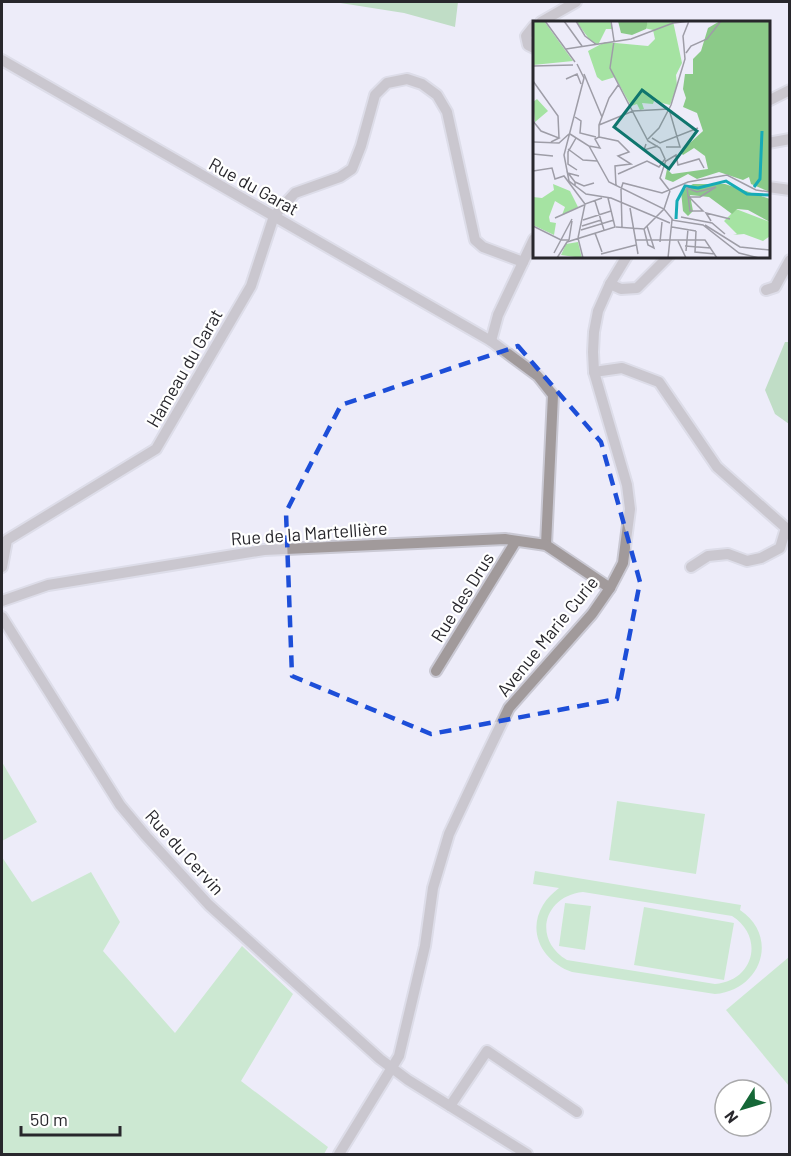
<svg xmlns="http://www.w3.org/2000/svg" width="791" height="1156" font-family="Barlow,sans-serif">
<rect width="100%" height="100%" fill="#edecf9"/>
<g fill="#a5e3a2" fill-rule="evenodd">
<polygon points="2,762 37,822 2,841"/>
<polygon points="617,801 705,814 696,874 609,860"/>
<polygon points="2,857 32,902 91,872 120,922 103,951 175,1033 242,946 293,994 241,1081 328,1147 324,1154 2,1154"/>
<path d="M535,871l206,34 -1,5c40,27 21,80 -25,84l-143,-22c-28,-10 -46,-39 -29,-67 4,-7 10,-12 16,-17l-26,-4zM583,892l149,24c33,21 22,65 -17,68l-148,-24c-35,-21 -23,-64 16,-68z"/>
<polygon points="565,903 591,906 585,950 559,946"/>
<polygon points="644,907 734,923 724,980 634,965"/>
<polygon points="789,957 789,1086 726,1010"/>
</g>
<g fill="#8bca88">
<polygon points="334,2 458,2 455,27 404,13"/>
<polygon points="785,342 789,342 789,424 775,414 765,390"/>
</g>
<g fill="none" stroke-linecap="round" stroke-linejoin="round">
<defs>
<g id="minor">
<polyline points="541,22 576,2"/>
<polyline points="534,26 526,36 528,45 534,48"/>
<polyline points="2,60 491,341 538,376 553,395 546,545"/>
<polyline points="768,101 790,90"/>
<polyline points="768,143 790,139"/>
<polyline points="768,187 790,190"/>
<polyline points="610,284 621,289 637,288 669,256"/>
<polyline points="766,290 775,287 790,260"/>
<polyline points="491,341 498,315 534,239"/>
<polyline points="594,372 622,368 659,382 717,467 786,528 780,548 761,558 747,561 728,554 708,556 691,567"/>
<polyline points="2,567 7,540 156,449 251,286 274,216 295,193 340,177 352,169 361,146 375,95 387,83 407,79 422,84 437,95 447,112 475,240 483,247 523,262"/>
<polyline points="2,601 48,585 264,550 505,539 546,545 610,588"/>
<polyline points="2,617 120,805 146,836 209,905 380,1059 408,1080 527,1154"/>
<polyline points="436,671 516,541"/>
<polyline points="450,1106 487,1051 577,1112"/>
<polyline points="339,1154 399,1056 425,946 433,888 449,834 481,766 509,708 592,614 610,588 623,563 630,509 627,485 594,372 593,352 594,332 598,311 610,284 627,256"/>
</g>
</defs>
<use href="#minor" stroke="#cac9d4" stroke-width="14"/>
<use href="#minor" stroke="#a19a9b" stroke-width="10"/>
</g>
<path d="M0 0H791V1156H0ZM518,346l83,96 39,140 -23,117 -186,35 -139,-58 -6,-164 55,-107z" fill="#edecf9" fill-opacity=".55" fill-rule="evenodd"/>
<path fill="none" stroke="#1d4ed8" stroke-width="4.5" stroke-dasharray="12 8" stroke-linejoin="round" d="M518,346l83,96 39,140 -23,117 -186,35 -139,-58 -6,-164 55,-107z"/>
<g text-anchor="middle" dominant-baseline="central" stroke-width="4.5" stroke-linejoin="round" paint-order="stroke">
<g font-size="18" fill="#28272c" stroke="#fff">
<text transform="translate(254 186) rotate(29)">Rue du Garat</text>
<text transform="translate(184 368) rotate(-60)">Hameau du Garat</text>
<text transform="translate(309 533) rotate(-4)">Rue de la Martellière</text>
<text transform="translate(462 597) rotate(-58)">Rue des Drus</text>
<text transform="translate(547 636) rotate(-51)">Avenue Marie Curie</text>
<text transform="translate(185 852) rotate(48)">Rue du Cervin</text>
</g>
</g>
<g transform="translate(533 21)">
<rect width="237" height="237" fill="#edecf9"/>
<path d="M0,0h11l29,40 -40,4zM43,0h34l3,8h-7l-8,16 -9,-6zM116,0h24l9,42 -6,12 1,11 -7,19 -16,-4 -1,3 -11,-1 2,6 -4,1 -3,-6 -6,2 -16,-29 -13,4 -5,-4 -9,-26 17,-9 43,4 7,-7 -2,-9 -9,-2zM4,78l11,12 -13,11 -2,-20zM20,163l17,7 8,16 -16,8 3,-8 -10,-6 -6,16 1,5 6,1 -2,12 -21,-10v-28l9,1 12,-8zM203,188l34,13v14l-7,5 -19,-7 -11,1 4,-1 -13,-13zM45,221l4,16 -21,-3 5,-11z" fill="#a5e3a2"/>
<path d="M85,0h30l-2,8 -14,6 -11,-2zM187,0h50v171l-19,-8 -2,-7 -6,3 -24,-8 -22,7 -9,-5 -15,8 -8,-3 2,-10 5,5 36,-5 -3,-13 -11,-8 -11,7 -3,-3 23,-21 -6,-18 -14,-6 3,-9 -3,-9 2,-15h8v-15l8,-8 7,-23zM160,163h32l45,15v23l-22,-12 -11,-1 -5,5 -23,-17 -19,-2 3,16 -5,5 -5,-5 -2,-20z" fill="#8bca88"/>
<path fill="none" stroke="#16abb6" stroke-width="3" d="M221,166l6,-8 2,-48M143,198l1,-18 8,-15 13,2 28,-7 21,13 23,1"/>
<path fill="none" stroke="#9e9da7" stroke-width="1.5" d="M12,0l30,41M31,0l18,25M43,0l9,15 12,9M78,0l3,20 -4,27 38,73 12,7 5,11 -6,8 -12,-6 -29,13M33,28l65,-10 42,-16 19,-2M153,32l5,-7 16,-7 14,-18M44,43l7,14 -20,77 5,26 17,13 25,4 59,25M0,45l40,-1M51,53l18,43M33,58l11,-5 4,10M0,60l25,35 1,22M42,96l6,4 -1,12 16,4M0,100l8,10 18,7 -8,4M66,104l34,-14 36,-2 11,38h-14M37,113l19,12 20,36 55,27 9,11M66,116l19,4 11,11 -11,4 13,8 -16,2 1,20M43,117l-8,14v12l9,6M119,117l8,5 38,-15M115,118l11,-11 12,-23 14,-46 -2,-23 6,-15M1,121l25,1 10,-9M113,123l-2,6 14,-4M56,125l11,2 -5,-9 4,-2v-12l10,-27 10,-14M35,128l15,11 14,1M0,133l20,2M133,139l-6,18 10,13M133,140l10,-6 2,10 21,-6 5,9M0,150l19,-3 3,11 9,-3 21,28M42,161l-7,-9 11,3M42,165v-4l9,4 10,-3M183,166l-16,10h-11l14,14h-13l-3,-23 10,4zM88,168l2,-6 39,10 26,-11 39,-7 29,15 14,2M88,168l1,38M62,180l9,29M97,187l8,46M148,196l31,6 13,11M22,197l29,-13M50,199l28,-9M178,200l-5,-8 24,6M172,204l35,22 30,3M0,205l28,14h8M49,205l19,-6M83,206l28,2 20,-20 6,-18M139,206l24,4M111,208l4,16 6,3 -7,-22M48,209l33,-10M163,210l-1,21 20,2M62,212l7,19M45,217l5,20M45,217l7,-34 17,-6M36,219l3,-19M102,219h70l12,18M145,220l8,17M127,221l2,-20M152,225l26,2M153,230l2,-22M21,232l18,-34M68,233l35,-9M24,237l10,-16 48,-15 -7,-29M135,237l4,-38 31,5 36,28 20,5"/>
<path fill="#0f766e" fill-opacity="0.15" stroke="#0f766e" stroke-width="3" d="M109,69l55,41 -28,38 -55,-42z"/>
<rect width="237" height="237" fill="none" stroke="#28272c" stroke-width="3"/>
</g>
<rect width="791" height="1156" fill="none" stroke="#28272c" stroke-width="6"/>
<g transform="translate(743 1108) rotate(233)"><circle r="28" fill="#ffffff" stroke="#a9a9ab" stroke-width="1.5"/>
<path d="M0-4.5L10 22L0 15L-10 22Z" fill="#156737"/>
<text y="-9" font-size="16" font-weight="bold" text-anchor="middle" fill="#28272c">N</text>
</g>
<path d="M21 1126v9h99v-9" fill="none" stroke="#28272c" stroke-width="3"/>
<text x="30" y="1126" font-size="18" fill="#28272c" stroke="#ffffff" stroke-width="4.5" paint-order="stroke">50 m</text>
</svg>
